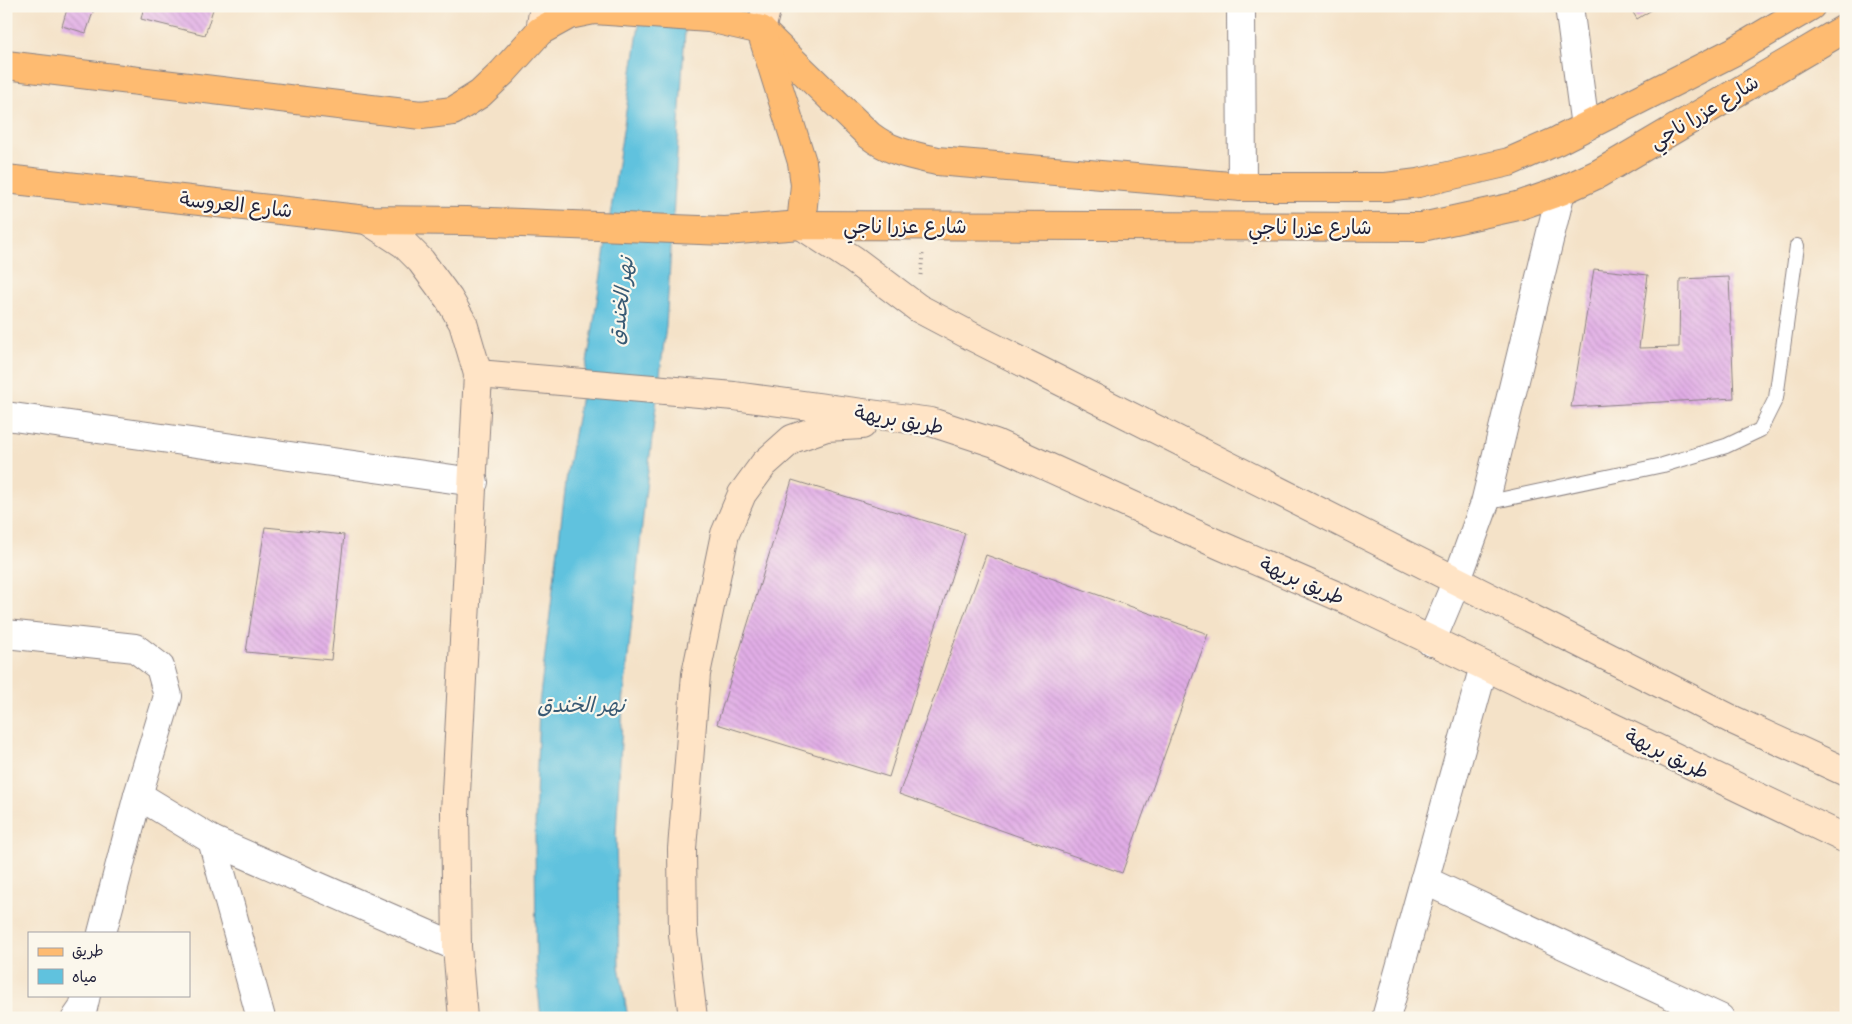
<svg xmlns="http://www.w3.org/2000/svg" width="1852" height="1024" font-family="Caveat,'Playpen Sans Arabic',sans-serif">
<defs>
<pattern id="building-back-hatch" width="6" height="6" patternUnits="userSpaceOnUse" patternTransform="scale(1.25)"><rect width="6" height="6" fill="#e1ade6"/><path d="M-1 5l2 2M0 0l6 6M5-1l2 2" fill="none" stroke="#c195c6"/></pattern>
</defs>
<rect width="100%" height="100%" fill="#fbf7ec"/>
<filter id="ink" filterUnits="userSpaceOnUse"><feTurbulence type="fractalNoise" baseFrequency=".02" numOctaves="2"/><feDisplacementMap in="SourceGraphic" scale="10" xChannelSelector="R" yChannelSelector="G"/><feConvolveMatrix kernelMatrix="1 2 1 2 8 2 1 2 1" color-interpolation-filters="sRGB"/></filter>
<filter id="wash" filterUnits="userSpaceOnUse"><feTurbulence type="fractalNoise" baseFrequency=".0096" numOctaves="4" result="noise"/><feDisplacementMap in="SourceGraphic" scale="20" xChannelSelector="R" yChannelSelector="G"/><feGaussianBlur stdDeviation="1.12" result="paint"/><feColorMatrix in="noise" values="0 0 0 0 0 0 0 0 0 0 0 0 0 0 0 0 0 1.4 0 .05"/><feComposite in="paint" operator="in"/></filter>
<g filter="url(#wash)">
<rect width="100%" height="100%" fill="#f4e2c8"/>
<polygon fill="#60c2de" stroke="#41728c" points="642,6 692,6 685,31 666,326 647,479 623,704 616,835 619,966 628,1018 541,1018 536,968 535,830 539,704 567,474 592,334"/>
<g id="blocks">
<g fill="url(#building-back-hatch)">
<polygon points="68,6 95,6 86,33 62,26"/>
<polygon points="144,6 214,6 205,35 141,19"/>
<polygon points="1629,6 1658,6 1637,19"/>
<polygon points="1594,269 1648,275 1639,348 1679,347 1680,279 1729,277 1734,398 1571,407"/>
<polygon points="792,480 965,533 889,777 717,724"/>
<polygon points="265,527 344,535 331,660 246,652"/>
<polygon points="986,555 1208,634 1122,873 899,794"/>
</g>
</g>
</g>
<g filter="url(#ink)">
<use href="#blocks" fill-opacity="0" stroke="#8b8282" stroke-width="1"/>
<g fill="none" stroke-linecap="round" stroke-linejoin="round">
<defs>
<polyline id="service" points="1485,503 1663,465 1726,446 1760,430 1776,398 1797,246"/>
<g id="minor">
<polyline points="1241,6 1242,187"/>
<polyline points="1569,6 1585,127"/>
<polyline points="6,416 474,482"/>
<polyline points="6,634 135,648 160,667 168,696 138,795 102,933"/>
<polyline points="1431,642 1457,580 1485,503 1561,191"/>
<polyline points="138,795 212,840 457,947"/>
<polyline points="212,840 261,1018"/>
<polyline points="1424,880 1720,1018"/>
<polyline points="76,1018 83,1008 86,995"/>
<polyline points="1386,1018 1484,666"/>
</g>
<g id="secondary">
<polyline points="761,30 767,6"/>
<polyline points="540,31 544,6"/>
<polyline points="367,220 404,244 421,261 449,299 463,323 478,374 734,396 931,422 995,443 1222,546 1349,601 1846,839"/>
<polyline points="801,225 854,260 918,308 973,337 1733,720 1846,772"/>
<polyline points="463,1018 457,947 455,812 478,374"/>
<polyline points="693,1018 683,934 682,849 696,674 725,534 742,494 764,464 792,439 826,427 862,425"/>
</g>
<g id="primary">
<path d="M761,30l108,105c22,17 41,20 68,26l305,26h144l32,-4 91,-21 48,-21 176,-89 78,-46"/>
<polyline points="761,31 802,162 805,185 801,225"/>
<polyline points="6,65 421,115 453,111 480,94 503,72 540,31 569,15 594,10 709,18 761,30"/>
<polyline points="6,179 367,220 467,221 725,231 801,225 1422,227 1518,206 1561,191 1598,174 1846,28"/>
</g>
</defs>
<use href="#service" stroke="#8b8282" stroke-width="16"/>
<use href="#minor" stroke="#8b8282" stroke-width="30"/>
<use href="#secondary" stroke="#8b8282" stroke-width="30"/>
<use href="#primary" stroke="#8b8282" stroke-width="30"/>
<polyline stroke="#8b8282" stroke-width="3" stroke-dasharray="1 4" stroke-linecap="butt" points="921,275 923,254"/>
<use href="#service" stroke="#fff" stroke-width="14"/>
<use href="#minor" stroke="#fff" stroke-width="28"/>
<use href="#secondary" stroke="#ffe4c6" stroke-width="28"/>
<use href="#primary" stroke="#febb71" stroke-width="28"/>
</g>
</g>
<g text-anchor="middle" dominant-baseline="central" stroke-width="4.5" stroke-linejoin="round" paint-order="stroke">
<g font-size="20" fill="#22223b" stroke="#fbf7ec">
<text transform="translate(1704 112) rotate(-31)">شارع عزرا ناجي</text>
<text transform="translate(236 205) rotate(6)">شارع العروسة</text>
<text x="905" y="226">شارع عزرا ناجي</text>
<text x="1310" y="227">شارع عزرا ناجي</text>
<text transform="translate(899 420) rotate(10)">طريق بريهة</text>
<text transform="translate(1302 581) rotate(24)">طريق بريهة</text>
<text transform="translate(1667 754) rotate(26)">طريق بريهة</text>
</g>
<g font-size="21" font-style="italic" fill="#385a74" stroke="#fbf7ec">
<text transform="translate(621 301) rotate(-83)">نهر الخندق</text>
<text x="581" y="705">نهر الخندق</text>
</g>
</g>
<rect width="1852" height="1024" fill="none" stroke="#fbf7ec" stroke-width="25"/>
<rect x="28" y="932" width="162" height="65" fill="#fbf7ec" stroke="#a4a2a5"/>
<rect x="38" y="948" width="25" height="8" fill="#febb71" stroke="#a4a2a5"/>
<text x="72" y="956" font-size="15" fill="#22223b">طريق</text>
<rect x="38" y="969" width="25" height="15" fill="#60c2de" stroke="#a4a2a5"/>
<text x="72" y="982" font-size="15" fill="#22223b">مياه</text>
</svg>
